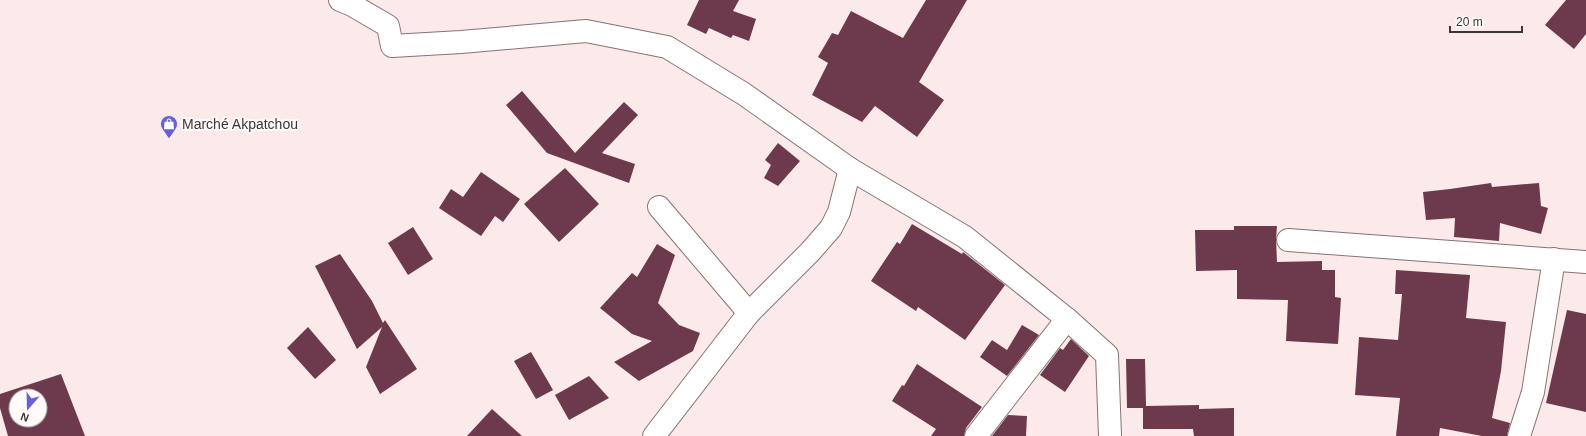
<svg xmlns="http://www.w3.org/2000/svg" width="1586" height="436" font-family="Arial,sans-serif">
<rect width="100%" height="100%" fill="#fce9e9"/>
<g fill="#6c3a4c" fill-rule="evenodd">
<polygon points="699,0 739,0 733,11 756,19 749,41 733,35 731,38 709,28 706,34 687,25"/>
<polygon points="926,0 967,0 919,82 944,100 917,137 875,106 862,122 812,95 828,63 818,57 832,33 838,35 851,11 903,38"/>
<polygon points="1566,0 1586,0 1586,34 1574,49 1545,25"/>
<polygon points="522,91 575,153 624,102 638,115 602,153 635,164 629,183 547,153 506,105"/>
<polygon points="778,143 800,161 778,186 764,178 771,165 765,160"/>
<polygon points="565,168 599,204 559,242 524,204"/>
<polygon points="481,172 520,199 503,222 495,216 481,236 439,208 451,189 463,197"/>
<polygon points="1491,183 1492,187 1539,183 1541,206 1548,208 1541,234 1500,223 1499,241 1454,237 1455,218 1426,220 1423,192 1450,189"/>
<polygon points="912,224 962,254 963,252 1005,285 965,340 918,307 916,311 871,281 897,242 900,244"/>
<polygon points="1234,226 1277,226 1276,239 1277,262 1322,261 1322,270 1335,270 1335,297 1341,298 1338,344 1286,341 1288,300 1237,299 1237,270 1196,271 1195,230 1234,230"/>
<polygon points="413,227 433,259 408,275 388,243"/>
<polygon points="657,244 675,255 658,303 679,325 700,333 693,351 639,381 614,362 652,341 632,334 600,308 632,273 637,277"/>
<polygon points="340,254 372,301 383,323 385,320 417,369 380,394 366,367 382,327 357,349 315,266"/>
<polygon points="1396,270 1470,275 1466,318 1506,322 1501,371 1492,418 1510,423 1507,436 1482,436 1440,428 1439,436 1396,436 1400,398 1355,395 1359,337 1398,340 1402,294 1395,294"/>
<polygon points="1567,310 1586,314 1586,412 1546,403"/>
<polygon points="1022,325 1039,335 1007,376 980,357 992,340 1007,350"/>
<polygon points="308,327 336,360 315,379 287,348"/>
<polygon points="1071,339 1089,356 1065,392 1040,375 1060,348 1063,350"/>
<polygon points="531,352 553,390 536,399 514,361"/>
<polygon points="1126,359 1145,359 1146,406 1199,405 1199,409 1234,408 1234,436 1194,436 1193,429 1143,429 1143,408 1127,408"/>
<polygon points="917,364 982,407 966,428 964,436 931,436 936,429 892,401 902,385 904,386"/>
<path d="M61,374l24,62h-77l-8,-28v-14zM16,396h24v24h-24z"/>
<polygon points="589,376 609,398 569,420 555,395"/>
<polygon points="492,409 522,436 467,436"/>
<polygon points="1008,415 1027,416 1026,436 992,436"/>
</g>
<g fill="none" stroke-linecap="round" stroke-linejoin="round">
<defs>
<g id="street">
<polyline points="340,0 352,5 388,26 392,46 461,42 586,31 667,47 744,94 850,169 965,237 1067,319 1107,355 1110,436"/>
<polyline points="659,207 749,313"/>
<polyline points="1288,240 1586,262"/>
<polyline points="654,436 749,313 810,252 831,228 839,212 850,169"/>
<polyline points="976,436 1067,319"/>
<polyline points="1519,436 1533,392 1554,259"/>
</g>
</defs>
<use href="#street" stroke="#857474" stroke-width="24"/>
<use href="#street" stroke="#fff" stroke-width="22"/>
</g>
<defs>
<symbol id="shop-pin" viewBox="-11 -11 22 30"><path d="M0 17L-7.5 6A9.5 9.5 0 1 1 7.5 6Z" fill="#685ed8" stroke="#fffbfb"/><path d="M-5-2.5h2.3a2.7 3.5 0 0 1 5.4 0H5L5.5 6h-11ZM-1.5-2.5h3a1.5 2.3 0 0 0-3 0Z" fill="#fff"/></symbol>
</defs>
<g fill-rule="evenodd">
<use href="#shop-pin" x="159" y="114" width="20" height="27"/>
</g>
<g text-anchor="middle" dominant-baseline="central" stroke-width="4" stroke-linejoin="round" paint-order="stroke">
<g font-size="14" fill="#3c3535" stroke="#fffbfb" text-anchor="start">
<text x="182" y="124">Marché Akpatchou</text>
</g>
</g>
<g transform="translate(28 408) rotate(200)"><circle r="19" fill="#fffbfb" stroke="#b1acac"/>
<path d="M0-3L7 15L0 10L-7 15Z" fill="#685ed8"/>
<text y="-6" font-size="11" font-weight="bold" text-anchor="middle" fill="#3c3535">N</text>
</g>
<path d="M1450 26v6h72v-6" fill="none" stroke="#3c3535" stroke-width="2"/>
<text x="1456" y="26" font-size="12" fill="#3c3535" stroke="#fffbfb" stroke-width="3" paint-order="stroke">20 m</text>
</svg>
